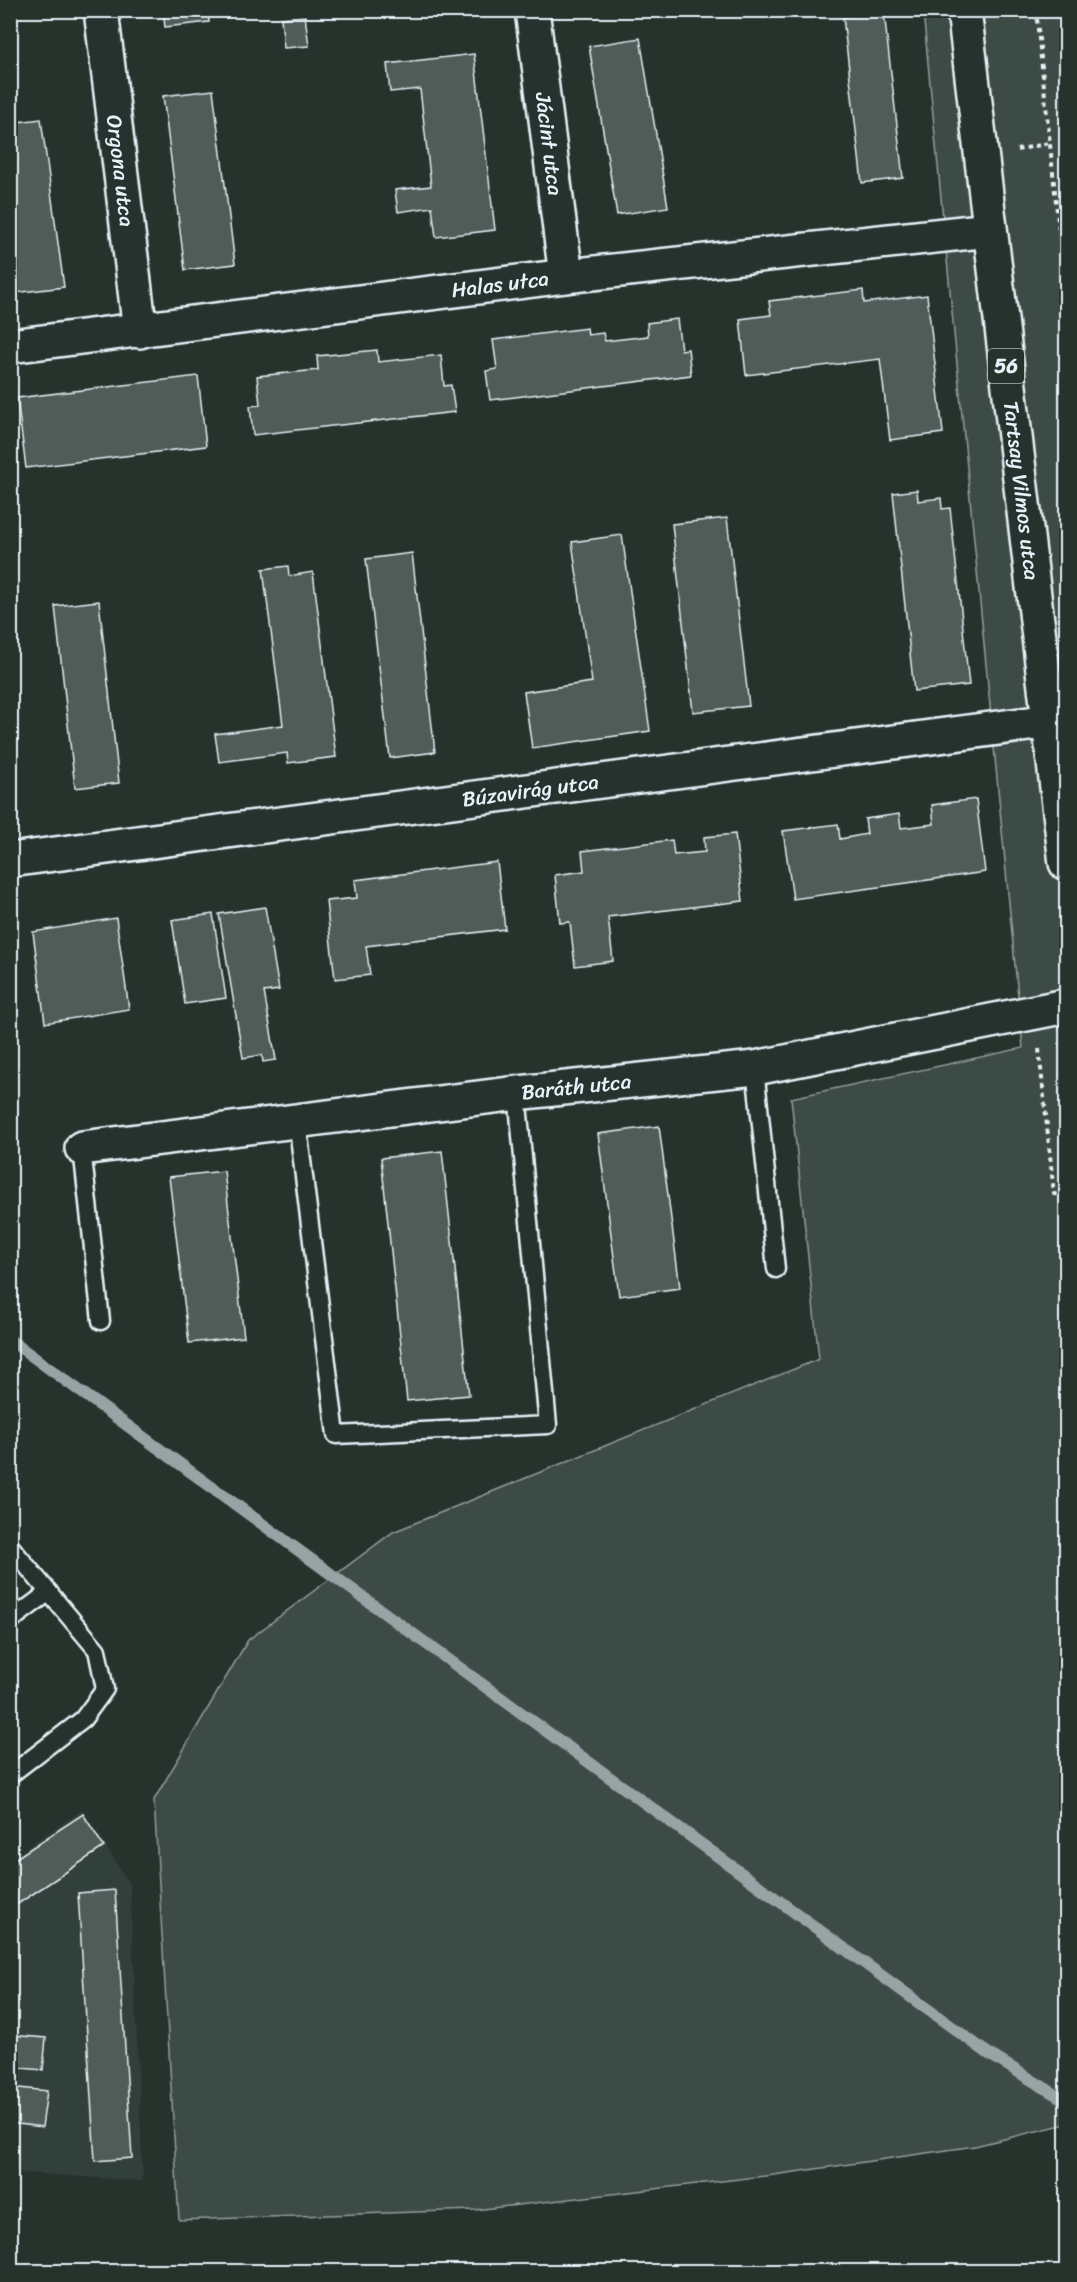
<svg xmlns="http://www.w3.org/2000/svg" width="1077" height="2282" font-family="Sriracha,sans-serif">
<rect width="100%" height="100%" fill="#26332d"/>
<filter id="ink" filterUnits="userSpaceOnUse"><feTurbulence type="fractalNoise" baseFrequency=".0167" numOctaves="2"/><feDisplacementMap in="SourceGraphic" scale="12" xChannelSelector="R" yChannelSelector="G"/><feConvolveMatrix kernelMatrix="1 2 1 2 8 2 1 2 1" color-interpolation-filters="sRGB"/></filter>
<g filter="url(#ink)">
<polygon fill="#333f3a" points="83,1810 130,1885 143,2181 11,2172 11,1858"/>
<polygon fill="#3e4b47" stroke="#939ea0" stroke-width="1.5" points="923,11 1066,11 1066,2124 975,2146 774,2175 475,2210 179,2220 154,1800 248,1640 393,1532 819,1359 791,1098 1023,1048"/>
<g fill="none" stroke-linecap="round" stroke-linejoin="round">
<polyline stroke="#98a3a5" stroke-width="12" points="10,1340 989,2054 1066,2101"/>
</g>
<g fill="#505c59" stroke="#e8f1f8" stroke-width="1.5">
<polygon points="163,10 208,10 209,22 165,27"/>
<polygon points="884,12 903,178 862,183 843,17"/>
<polygon points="305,16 309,46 284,48 281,18"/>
<polygon points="640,38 668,207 617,215 589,46"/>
<polygon points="474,54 495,230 436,237 432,207 398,212 395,190 431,186 420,89 390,92 387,64"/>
<polygon points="213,90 235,264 185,270 163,96"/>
<polygon points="41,119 64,287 14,293 10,268 10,123"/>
<polygon points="863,290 864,303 927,295 943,433 890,440 880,359 746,375 740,319 771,315 769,301"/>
<polygon points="677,319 681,350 688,349 691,375 490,400 486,371 497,369 493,340 587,328 588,335 603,333 605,341 648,336 647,323"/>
<polygon points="377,350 378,362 441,355 444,386 451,385 455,412 253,435 250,406 260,405 257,376 318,370 317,356"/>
<polygon points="198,376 206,446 26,468 17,398"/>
<polygon points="917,490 918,501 941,498 942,509 950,508 969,685 914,691 893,493"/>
<polygon points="727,518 749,706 693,712 672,524"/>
<polygon points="622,535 650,731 532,748 524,692 592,682 572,542"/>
<polygon points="412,553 435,752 390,758 366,559"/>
<polygon points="288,566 289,576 313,572 336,757 288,763 287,753 219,762 215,734 283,725 263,569"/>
<polygon points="99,601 119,783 75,788 55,606"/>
<polygon points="976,799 985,872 793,899 783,831 838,824 840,839 867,834 865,819 899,814 901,828 934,824 932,805"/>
<polygon points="735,834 743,901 608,917 613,961 575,966 570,922 560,923 555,875 584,871 582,851 672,840 674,855 705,852 704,837"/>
<polygon points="497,862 505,929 366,946 370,975 335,979 326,901 357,898 355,880"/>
<polygon points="265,907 279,990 264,992 276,1060 263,1062 262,1055 243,1058 219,914"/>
<polygon points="213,914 226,998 185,1004 172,920"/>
<polygon points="116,918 129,1009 45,1023 33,932"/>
<polygon points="659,1126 680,1288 619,1296 598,1134"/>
<polygon points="442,1151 469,1395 407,1401 381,1158"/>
<polygon points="224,1171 244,1337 189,1343 169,1177"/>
<polygon points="83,1814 104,1847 10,1909 10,1862"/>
<polygon points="115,1890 132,2158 95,2161 78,1893"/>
<polygon points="10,2035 46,2038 43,2070 10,2067"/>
<polygon points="10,2087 47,2091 42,2127 10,2123"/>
</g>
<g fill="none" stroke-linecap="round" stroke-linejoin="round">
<defs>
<g id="service">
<polyline points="755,1068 776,1269"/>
<polyline points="297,1120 336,1435 548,1425 517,1093"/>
<polyline points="82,1148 101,1321"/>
<polyline points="10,1546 97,1650 105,1689 83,1719 10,1775"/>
<polyline points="10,1621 49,1592"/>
</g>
<g id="minor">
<path id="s1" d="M101,10l39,321"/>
<path id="s2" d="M532,10l34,266"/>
<path id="s3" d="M10,346l556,-70 424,-46"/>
<path id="s4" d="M10,860l1041,-139"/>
<path id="s5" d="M82,1148l435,-55 238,-25 311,-62"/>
</g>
<g id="primary">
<path id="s6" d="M964,10l102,853"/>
</g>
</defs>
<use href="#service" stroke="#e8f1f8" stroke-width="21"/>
<use href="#minor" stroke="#e8f1f8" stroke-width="38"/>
<use href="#primary" stroke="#e8f1f8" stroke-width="38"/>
<g stroke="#e8f1f8" stroke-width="4" stroke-dasharray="4.5 4.5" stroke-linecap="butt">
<polyline points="1036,10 1066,298"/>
<polyline points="1017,150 1049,143"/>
<polyline points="1039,1049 1054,1194 1066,1196"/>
</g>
<use href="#service" stroke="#26332d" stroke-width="16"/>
<use href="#minor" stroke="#26332d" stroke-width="33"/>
<use href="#primary" stroke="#26332d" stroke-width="33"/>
</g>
</g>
<g text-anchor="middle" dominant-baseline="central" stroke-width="5" stroke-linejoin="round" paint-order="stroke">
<rect fill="#26332d" stroke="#aeb8bb" stroke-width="1.5" x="988" y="349" width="36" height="34" rx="4.5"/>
<g font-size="20" font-weight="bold" fill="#e8f1f8">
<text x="1006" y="366">56</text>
</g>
<g font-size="21" fill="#e8f1f8" stroke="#26332d">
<text stroke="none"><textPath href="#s2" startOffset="135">Jácint utca</textPath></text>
<text stroke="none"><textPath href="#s1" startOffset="162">Orgona utca</textPath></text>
<text stroke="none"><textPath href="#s3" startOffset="494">Halas utca</textPath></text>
<text stroke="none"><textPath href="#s6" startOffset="484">Tartsay Vilmos utca</textPath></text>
<text stroke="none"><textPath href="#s4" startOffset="525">Búzavirág utca</textPath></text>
<text stroke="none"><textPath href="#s5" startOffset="498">Baráth utca</textPath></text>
</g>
</g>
<rect width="1077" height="2282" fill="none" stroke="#26332d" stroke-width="36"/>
<rect x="18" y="18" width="1041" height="2246" fill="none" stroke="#e8f1f8" stroke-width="2" filter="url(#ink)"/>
</svg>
